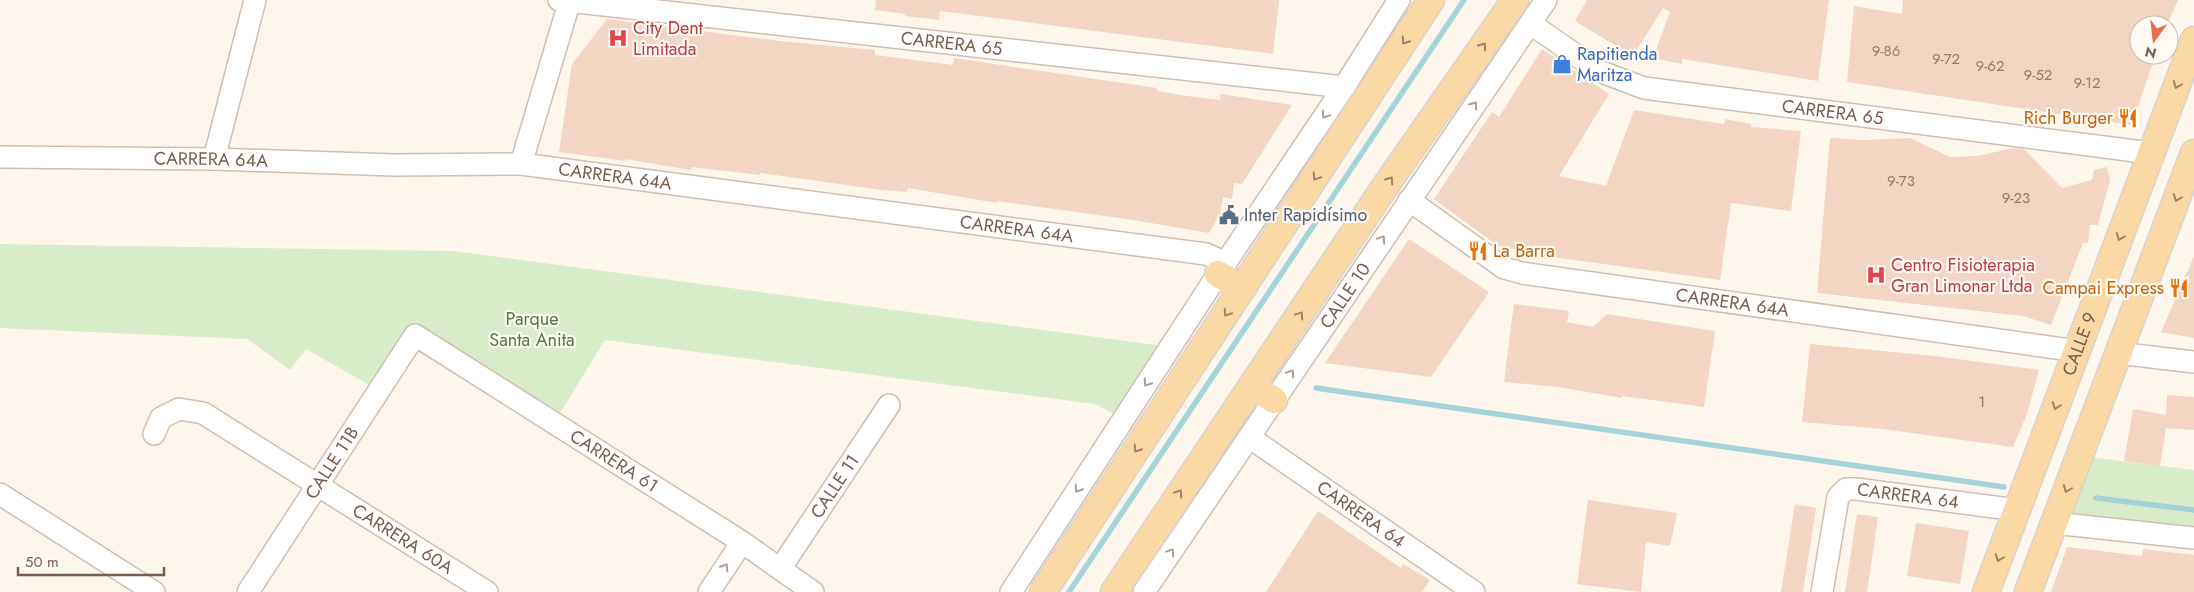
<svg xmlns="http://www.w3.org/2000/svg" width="2194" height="592" font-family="Jost,sans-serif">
<rect width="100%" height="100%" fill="#fdf6ec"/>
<g fill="#d8ecc9">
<polygon points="0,244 453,251 1171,347 1124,419 1095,404 605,340 554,423 415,335 380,391 306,349 290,370 247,339 0,328"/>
<polygon points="2080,456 2194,470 2194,538 2054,523"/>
</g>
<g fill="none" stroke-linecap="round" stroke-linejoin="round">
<g stroke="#a5d3da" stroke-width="5.5">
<polyline points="1316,388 2004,487"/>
<polyline points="2096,498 2194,510"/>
<polyline points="1069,592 1464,0"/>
</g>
</g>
<g fill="#f3d5c3">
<polygon points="876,0 1279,0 1273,54 940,11 939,20 905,16 905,14 875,10"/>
<polygon points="1587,0 1829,0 1818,81 1682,59 1682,64 1653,58 1670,12 1663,8 1634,54 1626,52 1575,21"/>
<polygon points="1903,0 2178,0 2167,25 2139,25 2139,56 2154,59 2132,125 1847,82 1854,6 1902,14"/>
<polygon points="607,19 780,41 875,50 875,55 953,65 954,58 1157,88 1157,91 1187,96 1220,100 1221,94 1292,105 1242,184 1234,183 1232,199 1223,197 1220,213 1209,233 1127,219 997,201 997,203 908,188 907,192 882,190 760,173 760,175 692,167 691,170 625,159 625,161 559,152 572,64"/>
<polygon points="1542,49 1609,94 1559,176 1606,186 1634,110 1724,124 1725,119 1751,124 1751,127 1801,131 1791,211 1731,203 1720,280 1538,255 1522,251 1522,246 1519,250 1498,246 1434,199 1492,112 1499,117"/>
<polygon points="1830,138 1864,140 1910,138 1950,157 1978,156 2013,148 2024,149 2062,188 2092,180 2094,170 2107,167 2110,180 2098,225 2090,225 2088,243 2083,243 2051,325 2023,316 1817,293"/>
<polygon points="1409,239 1489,292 1431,377 1325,363"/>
<polygon points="2194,256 2194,338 2161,332"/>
<polygon points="1514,304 1569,311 1567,322 1593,327 1607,314 1715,331 1704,407 1622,396 1622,398 1558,387 1504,382"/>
<polygon points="1810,344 1935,356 2039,370 2027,414 2013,447 1883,429 1802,422"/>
<polygon points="2167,395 2194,397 2194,430 2166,428 2160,466 2124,461 2133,409 2166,415"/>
<polygon points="1588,500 1677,513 1670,546 1646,542 1641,592 1577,584"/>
<polygon points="1795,504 1816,508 1803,592 1781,592"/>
<polygon points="1318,511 1401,568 1403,564 1430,580 1422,592 1266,592"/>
<polygon points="1857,514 1878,517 1867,592 1845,592"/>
<polygon points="1916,523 1969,531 1960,584 1907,576"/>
<polygon points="2067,547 2142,556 2143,549 2194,555 2194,592 2051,592"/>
</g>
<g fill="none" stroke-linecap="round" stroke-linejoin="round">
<defs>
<g id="minor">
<path id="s1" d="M559,0l785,87"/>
<path id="s2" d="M1531,24l68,47 45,17 507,65"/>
<path id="s3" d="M0,157l214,2 181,6 126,-1 685,90 20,9"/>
<polyline points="214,159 255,0"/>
<polyline points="521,164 570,0"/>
<path id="s4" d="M1409,200l95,68 18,5 555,78"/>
<polyline points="2118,353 2194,362"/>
<path id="s5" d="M154,434l7,-16 18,-9 24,4 284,179"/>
<path id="s6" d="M1249,437l225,155"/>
<polyline points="0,494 154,592"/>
<polyline points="2054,523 2194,538"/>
<path id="s7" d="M780,569l109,-164"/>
<path id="s8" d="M248,592l167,-257 327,207 71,50"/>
<polyline points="709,592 742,542"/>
<polyline points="1011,592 1218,274 1344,87 1399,0"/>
<path id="s9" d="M1144,592l402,-592"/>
<path id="s10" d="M1822,592l16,-95 8,-8h10l161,21"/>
</g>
<g id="major">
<polyline points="1218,274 1243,288"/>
<polyline points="1252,386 1274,400"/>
<polyline points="1043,592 1431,0"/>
<polyline points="1114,592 1386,185 1515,0"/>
<path id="s11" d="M1986,592l208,-552"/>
<polyline points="2028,592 2194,153"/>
</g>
</defs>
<use href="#minor" stroke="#d1beb0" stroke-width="24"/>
<use href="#major" stroke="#dad1cd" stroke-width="29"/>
<use href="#minor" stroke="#fff" stroke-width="21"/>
<use href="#major" stroke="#fbd9a5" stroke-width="26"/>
</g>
<defs><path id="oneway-chevron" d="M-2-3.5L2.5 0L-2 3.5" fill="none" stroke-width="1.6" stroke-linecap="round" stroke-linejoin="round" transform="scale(1.25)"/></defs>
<g stroke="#a18267">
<use href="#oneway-chevron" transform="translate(1405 41) rotate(123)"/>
<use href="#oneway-chevron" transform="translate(1483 46) rotate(-55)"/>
<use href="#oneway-chevron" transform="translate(2177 85) rotate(111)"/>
<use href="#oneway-chevron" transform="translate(1316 177) rotate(123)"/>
<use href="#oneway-chevron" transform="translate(1390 180) rotate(-55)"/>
<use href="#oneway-chevron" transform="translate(2177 198) rotate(111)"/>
<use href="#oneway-chevron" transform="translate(2120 237) rotate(111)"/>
<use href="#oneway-chevron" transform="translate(1227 313) rotate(123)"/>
<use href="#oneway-chevron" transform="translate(1300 315) rotate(-56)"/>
<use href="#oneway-chevron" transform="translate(2056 406) rotate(111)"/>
<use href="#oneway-chevron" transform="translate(1137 449) rotate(123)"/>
<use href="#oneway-chevron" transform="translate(2067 489) rotate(111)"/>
<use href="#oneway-chevron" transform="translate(1179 493) rotate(-56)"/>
<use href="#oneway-chevron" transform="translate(1999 558) rotate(111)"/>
</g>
<g stroke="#af9d94">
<use href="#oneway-chevron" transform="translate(1474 105) rotate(-55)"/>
<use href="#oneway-chevron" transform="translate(1325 115) rotate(124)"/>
<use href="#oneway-chevron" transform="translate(1382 239) rotate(-56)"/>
<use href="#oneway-chevron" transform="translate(1291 373) rotate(-56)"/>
<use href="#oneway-chevron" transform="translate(1147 383) rotate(123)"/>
<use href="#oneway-chevron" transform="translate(1078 489) rotate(123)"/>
<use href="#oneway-chevron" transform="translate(1171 552) rotate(-56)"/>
<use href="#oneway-chevron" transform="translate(725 567) rotate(-57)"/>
</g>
<defs>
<symbol id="hospital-bare" viewBox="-9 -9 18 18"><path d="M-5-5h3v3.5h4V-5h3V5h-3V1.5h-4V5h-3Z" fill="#e0444e" stroke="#fffaf3" stroke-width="2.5" paint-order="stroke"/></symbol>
<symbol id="shop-bare" viewBox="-9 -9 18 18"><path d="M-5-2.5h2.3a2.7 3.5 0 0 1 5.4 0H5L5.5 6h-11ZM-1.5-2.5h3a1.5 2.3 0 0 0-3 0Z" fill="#3f7fe0" stroke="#fffaf3" stroke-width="2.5" paint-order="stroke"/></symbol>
<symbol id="restaurant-bare" viewBox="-9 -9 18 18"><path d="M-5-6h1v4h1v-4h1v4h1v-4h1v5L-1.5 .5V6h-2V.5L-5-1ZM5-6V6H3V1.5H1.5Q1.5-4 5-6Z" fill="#e8710a" stroke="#fffaf3" stroke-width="2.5" paint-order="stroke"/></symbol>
<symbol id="civic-bare" viewBox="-9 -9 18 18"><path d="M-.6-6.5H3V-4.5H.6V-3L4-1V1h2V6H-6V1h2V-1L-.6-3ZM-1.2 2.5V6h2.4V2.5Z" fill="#5c6f8a" stroke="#fffaf3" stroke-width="2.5" paint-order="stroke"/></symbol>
</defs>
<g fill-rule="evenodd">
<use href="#hospital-bare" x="604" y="24" width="28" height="28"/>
<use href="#shop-bare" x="1548" y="50" width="28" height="28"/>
<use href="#restaurant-bare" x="2114" y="104" width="28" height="28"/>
<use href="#civic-bare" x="1215" y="201" width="28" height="28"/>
<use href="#restaurant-bare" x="1464" y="237" width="28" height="28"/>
<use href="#hospital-bare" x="1862" y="261" width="28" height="28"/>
<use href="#restaurant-bare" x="2165" y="274" width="28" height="28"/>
</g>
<g text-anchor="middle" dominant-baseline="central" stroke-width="4.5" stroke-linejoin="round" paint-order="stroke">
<g font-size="15" fill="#987a6a">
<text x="1886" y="51">9-86</text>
<text x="1946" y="59">9-72</text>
<text x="1990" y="66">9-62</text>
<text x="2038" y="75">9-52</text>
<text x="2087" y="83">9-12</text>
<text x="1901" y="181">9-73</text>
<text x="2016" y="198">9-23</text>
<text x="1982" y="402">1</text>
</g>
<g font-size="18" fill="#be3a42" stroke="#fffaf3" text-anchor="start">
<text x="633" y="28">City Dent<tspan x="633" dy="21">Limitada</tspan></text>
<text x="1891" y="265">Centro Fisioterapia<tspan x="1891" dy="21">Gran Limonar Ltda</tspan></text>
</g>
<g font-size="18" fill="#7a5c4d" stroke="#fffaf3">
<text stroke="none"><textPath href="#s1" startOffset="395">CARRERA 65</textPath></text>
<text stroke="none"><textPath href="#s2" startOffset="321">CARRERA 65</textPath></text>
<text stroke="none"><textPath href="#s3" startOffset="211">CARRERA 64A</textPath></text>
<text stroke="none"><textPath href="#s3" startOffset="616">CARRERA 64A</textPath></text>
<text stroke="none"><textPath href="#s3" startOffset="1021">CARRERA 64A</textPath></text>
<text stroke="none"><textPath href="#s9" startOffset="358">CALLE 10</textPath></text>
<text stroke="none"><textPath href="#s4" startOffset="348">CARRERA 64A</textPath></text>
<text stroke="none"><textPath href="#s11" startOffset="265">CALLE 9</textPath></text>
<text stroke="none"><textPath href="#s8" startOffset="542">CARRERA 61</textPath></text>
<text stroke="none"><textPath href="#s8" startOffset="154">CALLE 11B</textPath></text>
<text stroke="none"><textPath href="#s7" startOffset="99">CALLE 11</textPath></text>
<text stroke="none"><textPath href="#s10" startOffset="170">CARRERA 64</textPath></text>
<text stroke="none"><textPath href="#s6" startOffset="136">CARRERA 64</textPath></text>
<text stroke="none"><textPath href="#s5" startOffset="298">CARRERA 60A</textPath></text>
</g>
<g font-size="18" fill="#366cbe" stroke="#fffaf3" text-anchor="start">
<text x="1577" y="54">Rapitienda<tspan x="1577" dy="21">Maritza</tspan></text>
</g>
<g font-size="18" fill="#c56008" stroke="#fffaf3" text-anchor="end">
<text x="2113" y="118">Rich Burger</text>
<text x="1493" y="251" text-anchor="start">La Barra</text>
<text x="2164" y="288">Campai Express</text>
</g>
<g font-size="18" fill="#4e5e75" stroke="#fffaf3" text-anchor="start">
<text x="1244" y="215">Inter Rapidísimo</text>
</g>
<g font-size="18" fill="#537a41" stroke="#fffaf3">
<text x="532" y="319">Parque<tspan x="532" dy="21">Santa Anita</tspan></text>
</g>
</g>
<g transform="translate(2154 40) rotate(195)"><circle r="24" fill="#fffaf3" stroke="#cabbb1"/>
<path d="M0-4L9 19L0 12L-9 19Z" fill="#e76f51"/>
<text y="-8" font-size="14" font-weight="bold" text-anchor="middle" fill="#7a5c4d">N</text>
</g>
<path d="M18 567v8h146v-8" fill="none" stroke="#7a5c4d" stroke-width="2.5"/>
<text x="25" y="567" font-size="15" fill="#7a5c4d" stroke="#fffaf3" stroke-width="4" paint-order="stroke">50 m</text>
</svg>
